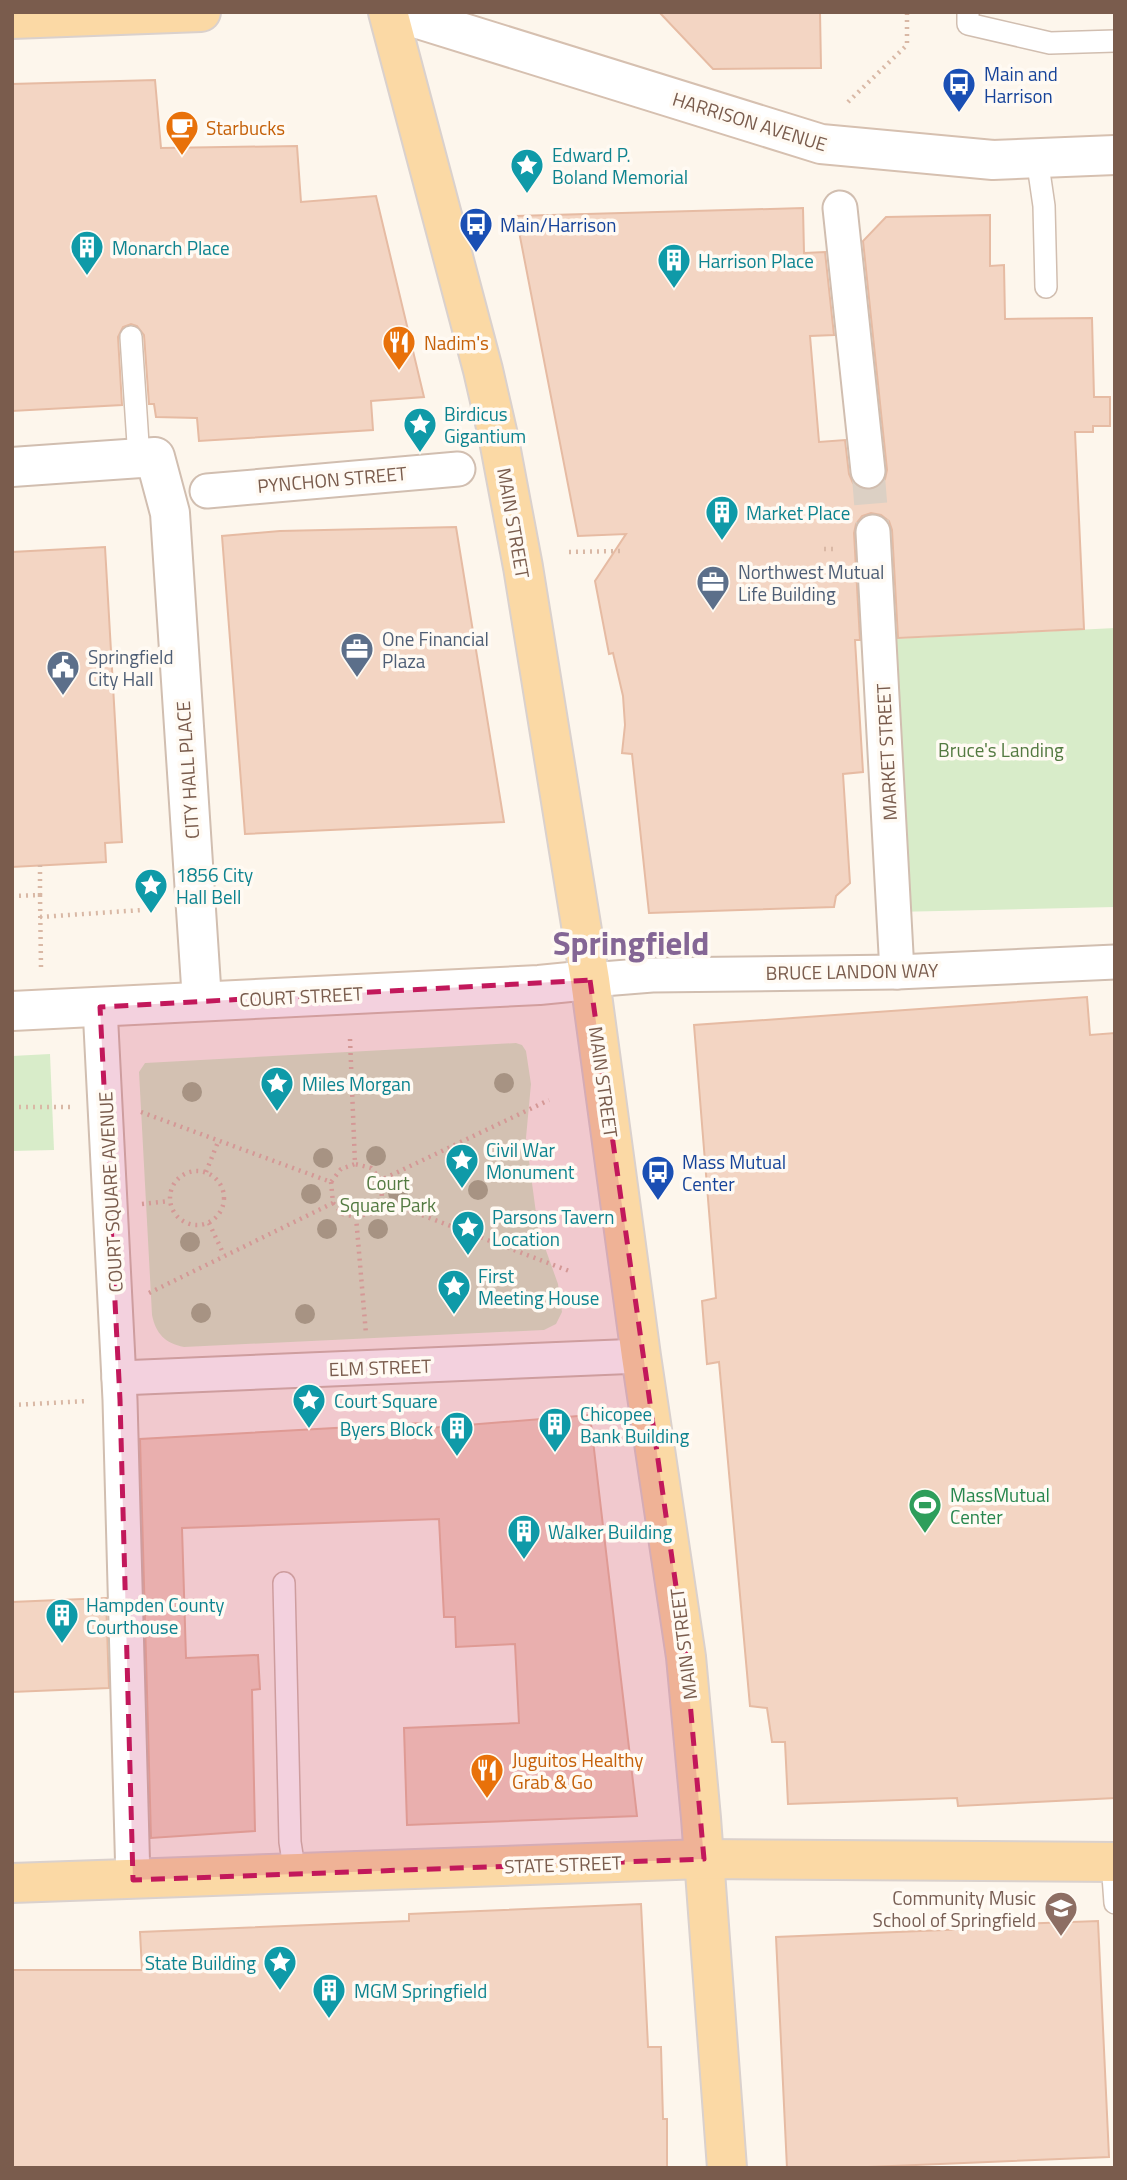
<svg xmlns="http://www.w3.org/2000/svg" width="1127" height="2180" font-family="'Titillium Web',sans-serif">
<rect width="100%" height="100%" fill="#fdf6ec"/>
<g fill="#d8ecc9">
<polygon points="1115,628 1115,907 894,912 892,639"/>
<path d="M516,1043l6,2 4,6 5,33 -5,54 12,90 20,56 4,28 -6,12 -12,6 -360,17c-19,-4 -28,-13 -32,-32l-13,-243 6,-9z"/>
<polygon points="50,1054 54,1150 12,1151 12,1056"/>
</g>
<g fill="#f3d5c3" stroke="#e6bba3" stroke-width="2">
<polygon points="659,12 820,12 821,68 713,69"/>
<polygon points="155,80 161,148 297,146 301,202 376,196 424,397 371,401 373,430 199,441 197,418 156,417 154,404 149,404 144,335 137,326 131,324 123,327 118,337 122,405 12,411 12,84"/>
<polygon points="803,208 804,253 825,252 834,335 810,336 819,442 845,440 849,474 853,483 861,489 871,490 879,487 885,479 887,470 863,241 886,217 990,215 990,266 1004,265 1005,319 1092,318 1094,397 1110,397 1110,426 1093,426 1093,432 1075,432 1084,629 898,638 892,530 889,521 881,515 871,513 862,516 856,524 854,533 860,640 855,640 863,772 843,774 850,883 836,896 834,907 649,913 632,754 622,753 625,725 623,696 613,653 609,654 595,581 626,534 578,536 516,216"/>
<polygon points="456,527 504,822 245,834 222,536 280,531"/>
<polygon points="105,547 122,842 105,843 106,862 12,867 12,552"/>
<polygon points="1087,997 1090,1035 1115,1033 1115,1798 958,1806 957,1798 788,1804 785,1742 772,1742 767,1708 750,1706 719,1362 707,1364 702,1301 716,1298 694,1025"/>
<polygon points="590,1415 637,1816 407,1825 404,1728 519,1723 515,1644 456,1647 455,1617 444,1617 439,1519 182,1528 186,1658 258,1655 260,1689 252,1690 255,1831 151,1838 140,1439 425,1423 417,1429"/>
<polygon points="106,1598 109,1688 12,1692 12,1602"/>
<polygon points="641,1904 648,2047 661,2047 663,2119 667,2119 667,2168 12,2168 12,1970 142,1970 140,1932 409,1921 409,1914"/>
<polygon points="1098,1921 1109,2157 844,2168 787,2168 776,1937 1018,1927 1017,1924"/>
</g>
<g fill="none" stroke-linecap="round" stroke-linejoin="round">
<polyline stroke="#dcd0c4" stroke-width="33" stroke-dasharray="33 17" stroke-linecap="butt" points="868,471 873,532"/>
<defs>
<g id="service">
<polyline points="968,12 968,24 1050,43 1115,41"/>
<polyline points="1037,158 1044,206 1046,287"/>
<polyline points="131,337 139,459"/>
<polyline points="284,1583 290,1842 295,1874"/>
<polyline points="1112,1862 1115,1903"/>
</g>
<g id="pedestrian">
<polyline points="840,208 868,471"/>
<polyline points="207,491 458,469"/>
<polyline points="873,532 897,972"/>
<polyline points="590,980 652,975 897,972 1115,962"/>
<polyline points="100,1007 120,1400 133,1880"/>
<polyline points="119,1378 641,1356"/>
</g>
<polyline id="minor" points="12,467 155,457 170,513 202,1001"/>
<g id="secondary">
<polyline points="396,12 821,144 993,160 1115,155"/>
<polyline points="12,1011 539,985 590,980"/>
</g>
<g id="primary">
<polyline points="388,12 483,370 499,440 523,567 590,980 641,1356 686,1657 701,1818 727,2168"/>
<polyline points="12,19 201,12"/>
<polyline points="12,1883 704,1859 1115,1862"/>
</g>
</defs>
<use href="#service" stroke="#d1beb0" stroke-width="24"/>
<use href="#pedestrian" stroke="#d1beb0" stroke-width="37"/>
<use href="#minor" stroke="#d1beb0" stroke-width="42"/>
<use href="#secondary" stroke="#d6c0b0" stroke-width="42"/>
<use href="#primary" stroke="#dad1cd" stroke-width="42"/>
<g stroke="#d9b8a5" stroke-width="4.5" stroke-dasharray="2 5" stroke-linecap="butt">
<polyline points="848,102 907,45 907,12"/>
<polyline points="824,549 838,549"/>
<polyline points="569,552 620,551"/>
<polyline points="40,895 40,865"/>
<polyline points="12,896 40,895 41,967"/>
<polyline points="40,917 142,910"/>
<polyline points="350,1039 355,1164 371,1168 381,1180 549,1100"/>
<polyline points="12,1107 71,1107"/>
<polyline points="141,1112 331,1182 341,1169 355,1164"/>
<circle cx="197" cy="1198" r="27"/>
<polyline points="206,1172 218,1142"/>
<polyline points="381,1180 382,1200 572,1272"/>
<polyline points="333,1203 343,1214 356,1217 366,1334"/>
<polyline points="142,1204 169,1201"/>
<polyline points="356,1217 371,1213 382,1200"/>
<polyline points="209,1223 224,1255"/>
<polyline points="149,1293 333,1203 331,1182"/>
<polyline points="12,1405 88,1401"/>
</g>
<use href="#service" stroke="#fff" stroke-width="21"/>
<use href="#pedestrian" stroke="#fff" stroke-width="33"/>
<use href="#minor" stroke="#fff" stroke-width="38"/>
<use href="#secondary" stroke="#fff" stroke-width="38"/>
<use href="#primary" stroke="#fbd9a5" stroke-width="38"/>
</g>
<g fill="#a0b28e">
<circle cx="504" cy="1083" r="10"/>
<circle cx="192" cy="1092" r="10"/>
<circle cx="376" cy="1156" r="10"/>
<circle cx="323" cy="1158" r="10"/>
<circle cx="478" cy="1190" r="10"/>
<circle cx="398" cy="1193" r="10"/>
<circle cx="311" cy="1194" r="10"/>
<circle cx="327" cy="1229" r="10"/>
<circle cx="378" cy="1229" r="10"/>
<circle cx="190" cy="1242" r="10"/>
<circle cx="201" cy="1313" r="10"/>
<circle cx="305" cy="1314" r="10"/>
</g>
<path fill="#c2185b" fill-opacity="0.2" stroke="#c2185b" stroke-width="5" stroke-dasharray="14 9" stroke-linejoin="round" d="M590,980l96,677 18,202 -571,21 -13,-480 -20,-393z"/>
<defs>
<symbol id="bus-pin" viewBox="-11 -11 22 30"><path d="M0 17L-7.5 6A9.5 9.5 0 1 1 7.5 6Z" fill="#1a4fb4" stroke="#fffaf3"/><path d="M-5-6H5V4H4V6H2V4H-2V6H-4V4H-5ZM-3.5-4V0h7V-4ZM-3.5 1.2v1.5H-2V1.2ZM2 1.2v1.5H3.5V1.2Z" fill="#fff"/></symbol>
<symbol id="cafe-pin" viewBox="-11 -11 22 30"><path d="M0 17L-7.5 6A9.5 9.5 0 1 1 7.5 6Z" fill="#e8710a" stroke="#fffaf3"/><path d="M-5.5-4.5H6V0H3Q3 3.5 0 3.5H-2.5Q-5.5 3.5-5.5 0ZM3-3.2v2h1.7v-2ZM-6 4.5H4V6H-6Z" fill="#fff"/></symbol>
<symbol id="sight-pin" viewBox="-11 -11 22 30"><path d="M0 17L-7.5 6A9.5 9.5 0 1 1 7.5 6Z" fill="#0f9aa8" stroke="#fffaf3"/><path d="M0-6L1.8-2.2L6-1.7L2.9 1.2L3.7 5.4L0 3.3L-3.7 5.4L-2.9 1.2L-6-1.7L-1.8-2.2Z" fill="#fff"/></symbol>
<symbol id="building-pin" viewBox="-11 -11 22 30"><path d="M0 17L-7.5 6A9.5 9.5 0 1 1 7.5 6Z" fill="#0f9aa8" stroke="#fffaf3"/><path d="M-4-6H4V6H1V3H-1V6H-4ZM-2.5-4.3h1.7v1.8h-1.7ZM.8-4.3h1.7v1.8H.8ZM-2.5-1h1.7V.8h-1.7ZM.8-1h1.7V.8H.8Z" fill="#fff"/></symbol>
<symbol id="restaurant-pin" viewBox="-11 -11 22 30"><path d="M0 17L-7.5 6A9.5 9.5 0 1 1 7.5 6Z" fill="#e8710a" stroke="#fffaf3"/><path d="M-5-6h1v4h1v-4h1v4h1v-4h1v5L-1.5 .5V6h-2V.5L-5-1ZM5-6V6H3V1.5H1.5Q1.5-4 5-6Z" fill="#fff"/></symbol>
<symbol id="office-pin" viewBox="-11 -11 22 30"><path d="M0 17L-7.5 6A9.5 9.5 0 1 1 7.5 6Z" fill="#5c6f8a" stroke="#fffaf3"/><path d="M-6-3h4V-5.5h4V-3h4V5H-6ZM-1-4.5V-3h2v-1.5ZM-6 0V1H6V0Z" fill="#fff"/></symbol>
<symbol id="civic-pin" viewBox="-11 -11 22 30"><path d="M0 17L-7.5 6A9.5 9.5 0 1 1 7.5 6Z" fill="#5c6f8a" stroke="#fffaf3"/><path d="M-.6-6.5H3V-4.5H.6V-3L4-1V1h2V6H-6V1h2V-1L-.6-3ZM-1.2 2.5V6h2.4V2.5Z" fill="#fff"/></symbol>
<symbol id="stadium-pin" viewBox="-11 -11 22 30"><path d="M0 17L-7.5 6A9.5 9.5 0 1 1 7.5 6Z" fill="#2e9e5b" stroke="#fffaf3"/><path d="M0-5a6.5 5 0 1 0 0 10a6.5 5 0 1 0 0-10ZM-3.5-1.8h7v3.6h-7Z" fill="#fff"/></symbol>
<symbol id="school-pin" viewBox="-11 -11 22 30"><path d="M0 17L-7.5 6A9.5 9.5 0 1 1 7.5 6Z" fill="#8d6e63" stroke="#fffaf3"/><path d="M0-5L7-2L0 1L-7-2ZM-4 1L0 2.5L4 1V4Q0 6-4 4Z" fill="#fff"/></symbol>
</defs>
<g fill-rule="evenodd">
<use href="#bus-pin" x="940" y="65" width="38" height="52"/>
<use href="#cafe-pin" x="163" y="108" width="38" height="52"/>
<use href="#sight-pin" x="508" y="146" width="38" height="52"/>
<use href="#bus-pin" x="457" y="205" width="38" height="52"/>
<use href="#building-pin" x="68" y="228" width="38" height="52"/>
<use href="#building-pin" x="655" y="241" width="38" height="52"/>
<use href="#restaurant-pin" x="380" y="323" width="38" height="52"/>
<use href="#sight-pin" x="401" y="405" width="38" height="52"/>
<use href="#building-pin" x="703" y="493" width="38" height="52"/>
<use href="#office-pin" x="694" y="563" width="38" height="52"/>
<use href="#office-pin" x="338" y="630" width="38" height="52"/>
<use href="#civic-pin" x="44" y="648" width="38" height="52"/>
<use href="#sight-pin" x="132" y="866" width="38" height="52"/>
<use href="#sight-pin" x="258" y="1064" width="38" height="52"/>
<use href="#sight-pin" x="443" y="1141" width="38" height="52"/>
<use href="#bus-pin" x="639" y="1153" width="38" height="52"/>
<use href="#sight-pin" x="449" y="1208" width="38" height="52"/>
<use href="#sight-pin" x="435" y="1267" width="38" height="52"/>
<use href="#sight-pin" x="290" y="1381" width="38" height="52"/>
<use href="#building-pin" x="536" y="1405" width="38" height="52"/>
<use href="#building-pin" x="438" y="1409" width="38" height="52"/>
<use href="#stadium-pin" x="906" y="1486" width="38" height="52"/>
<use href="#building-pin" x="505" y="1512" width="38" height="52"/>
<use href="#building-pin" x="43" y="1596" width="38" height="52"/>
<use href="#restaurant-pin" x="468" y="1751" width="38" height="52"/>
<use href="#school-pin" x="1042" y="1889" width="38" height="52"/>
<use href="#sight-pin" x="261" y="1943" width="38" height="52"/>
<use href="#building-pin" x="310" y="1971" width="38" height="52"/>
</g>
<g text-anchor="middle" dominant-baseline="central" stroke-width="7" stroke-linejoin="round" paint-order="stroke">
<g font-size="19" fill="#164399" stroke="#fffaf3" text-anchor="start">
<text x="984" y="73">Main and<tspan x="984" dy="22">Harrison</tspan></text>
<text x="500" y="224">Main/Harrison</text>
<text x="682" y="1161">Mass Mutual<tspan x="682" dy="22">Center</tspan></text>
</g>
<g font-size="19" fill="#7a5c4d" stroke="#fffaf3">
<text transform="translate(750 121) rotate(17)">HARRISON AVENUE</text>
<text transform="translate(332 479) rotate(-5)">PYNCHON STREET</text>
<text transform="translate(514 523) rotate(80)">MAIN STREET</text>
<text transform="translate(886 752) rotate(-93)">MARKET STREET</text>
<text transform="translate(187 770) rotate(-94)">CITY HALL PLACE</text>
<text transform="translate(852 971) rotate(-1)">BRUCE LANDON WAY</text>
<text transform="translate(301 996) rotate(-3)">COURT STREET</text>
<text transform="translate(604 1082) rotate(82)">MAIN STREET</text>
<text transform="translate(110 1192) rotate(-93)">COURT SQUARE AVENUE</text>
<text transform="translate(380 1367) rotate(-2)">ELM STREET</text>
<text transform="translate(683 1644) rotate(-97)">MAIN STREET</text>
<text transform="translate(563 1864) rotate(-2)">STATE STREET</text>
</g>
<g font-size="19" fill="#c56008" stroke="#fffaf3" text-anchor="start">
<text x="206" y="127">Starbucks</text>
<text x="424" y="342">Nadim's</text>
<text x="512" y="1759">Juguitos Healthy<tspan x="512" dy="22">Grab &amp; Go</tspan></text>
</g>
<g font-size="19" fill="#0d838f" stroke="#fffaf3" text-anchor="start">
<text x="552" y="154">Edward P.<tspan x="552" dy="22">Boland Memorial</tspan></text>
<text x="112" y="247">Monarch Place</text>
<text x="698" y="260">Harrison Place</text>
<text x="444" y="413">Birdicus<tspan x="444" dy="22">Gigantium</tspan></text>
<text x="746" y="512">Market Place</text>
<text x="176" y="874">1856 City<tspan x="176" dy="22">Hall Bell</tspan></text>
<text x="302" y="1083">Miles Morgan</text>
<text x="486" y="1149">Civil War<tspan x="486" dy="22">Monument</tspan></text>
<text x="492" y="1216">Parsons Tavern<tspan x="492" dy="22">Location</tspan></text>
<text x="478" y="1275">First<tspan x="478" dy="22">Meeting House</tspan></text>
<text x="334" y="1400">Court Square</text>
<text x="580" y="1413">Chicopee<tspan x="580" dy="22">Bank Building</tspan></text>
<text x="433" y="1428" text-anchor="end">Byers Block</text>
<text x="548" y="1531">Walker Building</text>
<text x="86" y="1604">Hampden County<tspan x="86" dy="22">Courthouse</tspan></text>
<text x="256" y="1962" text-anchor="end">State Building</text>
<text x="354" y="1990">MGM Springfield</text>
</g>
<g font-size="19" fill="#4e5e75" stroke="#fffaf3" text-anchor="start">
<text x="738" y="571">Northwest Mutual<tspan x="738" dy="22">Life Building</tspan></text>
<text x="382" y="638">One Financial<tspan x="382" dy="22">Plaza</tspan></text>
<text x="88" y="656">Springfield<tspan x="88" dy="22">City Hall</tspan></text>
</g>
<g font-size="19" fill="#537a41" stroke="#fffaf3">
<text x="1001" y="749">Bruce's Landing</text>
<text x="388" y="1182">Court<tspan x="388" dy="22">Square Park</tspan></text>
</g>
<g font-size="19" fill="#27864d" stroke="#fffaf3" text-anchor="start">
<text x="950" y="1494">MassMutual<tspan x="950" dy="22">Center</tspan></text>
</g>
<g font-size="19" fill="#785e54" stroke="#fffaf3" text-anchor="end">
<text x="1036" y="1897">Community Music<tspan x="1036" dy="22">School of Springfield</tspan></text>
</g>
<g font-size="33" font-weight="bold" fill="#846695" stroke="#fffaf3">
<text x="631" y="943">Springfield</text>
</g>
</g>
<rect width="1127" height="2180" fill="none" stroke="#7a5c4d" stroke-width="28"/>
</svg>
